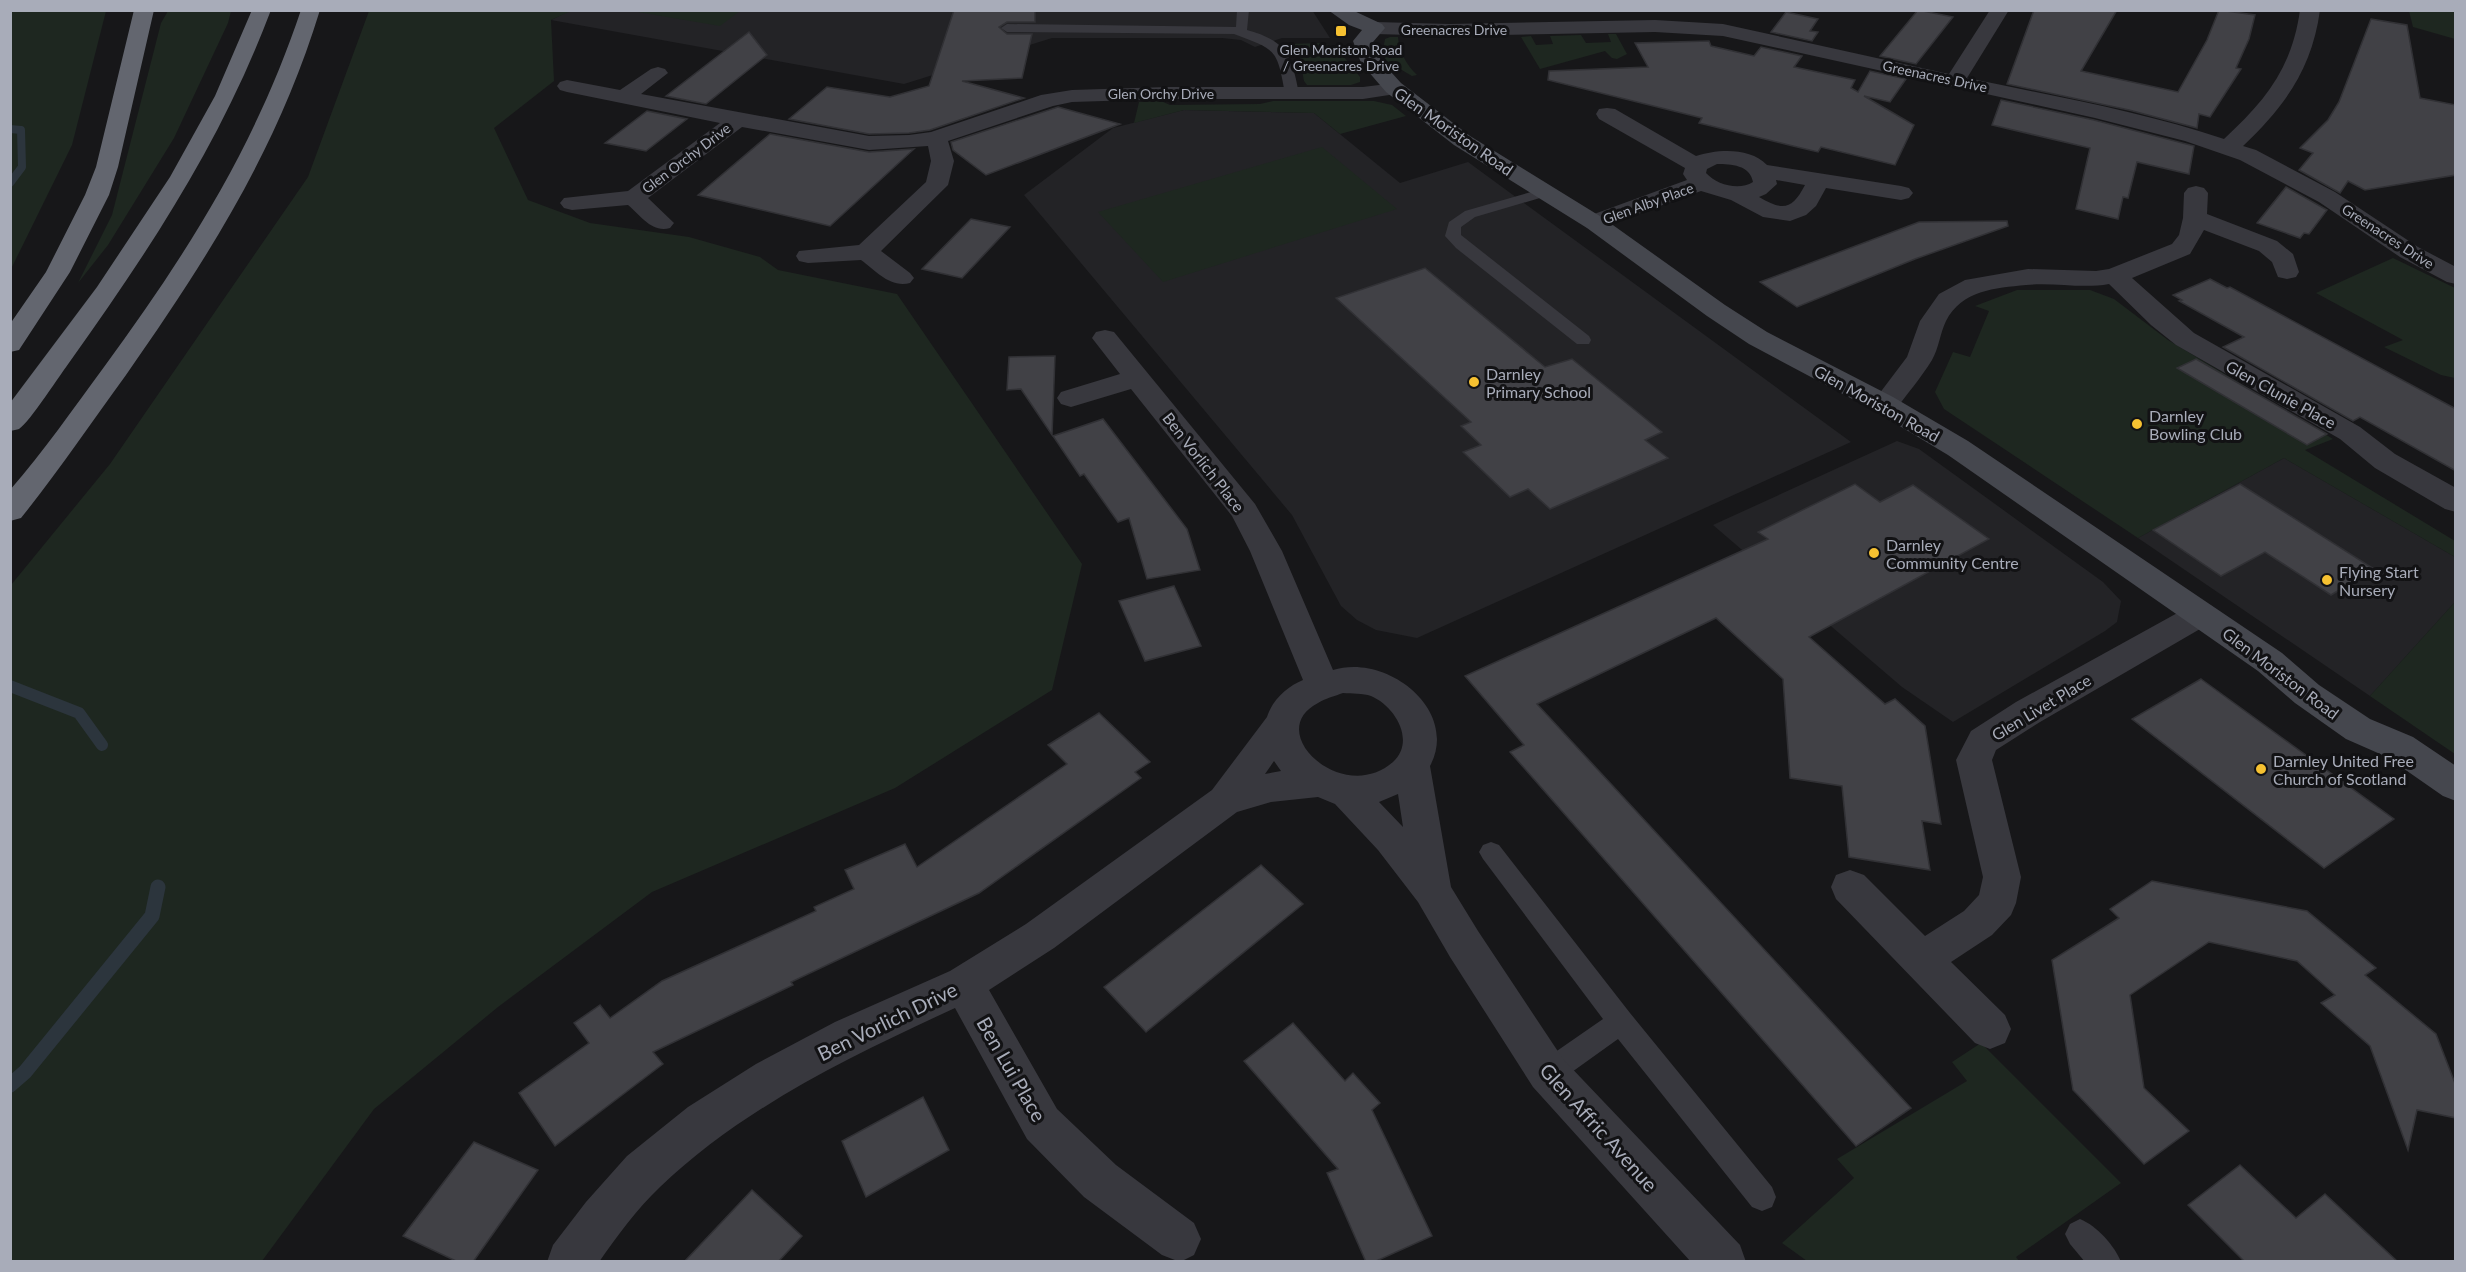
<svg xmlns="http://www.w3.org/2000/svg" width="2466" height="1272" font-family="Lato,sans-serif">
<rect width="100%" height="100%" fill="#171719"/>
<g fill="#232326">
<polygon points="571,10 1312,10 1330,38 1282,38 1255,47 1241,40 1222,38 1052,38 904,84 551,20"/>
<polygon points="1184,110 1314,113 1400,183 1468,162 1851,442 1417,638 1376,630 1357,620 1341,606 1292,515 1024,195 1113,128"/>
<polygon points="1897,441 1919,449 2103,582 2121,601 2117,622 2105,631 1953,722 1902,687 1713,525"/>
<polygon points="2284,458 2455,557 2455,602 2370,696 2138,538"/>
</g>
<g fill="#1e2720">
<polygon points="10,11 106,11 72,145 11,269"/>
<polygon points="168,11 231,11 228,23 174,138 108,245 78,283 112,215 161,23"/>
<polygon points="369,11 571,11 551,20 554,81 494,128 528,200 590,223 689,237 760,257 778,270 897,294 1082,564 1052,690 895,788 652,892 498,1007 374,1109 262,1261 11,1261 11,585 110,464 308,177"/>
<polygon points="632,11 740,11 720,26"/>
<polygon points="2409,11 2455,11 2455,39 2413,27"/>
<polygon points="1608,34 1616,34 1627,54 1617,59 1612,58 1605,51 1540,69 1521,37 1531,36 1536,45 1553,44 1550,36 1581,35 1586,43 1611,42"/>
<path d="M1390,37h8c1,14 9,29 19,38l-5,1 -27,-16 -2,-10 2,-11z"/>
<polygon points="1321,43 1336,47 1360,77 1360,82 1351,85 1307,85 1304,81 1298,49 1290,44"/>
<polygon points="1161,101 1170,105 1260,104 1273,101 1374,101 1392,105 1406,116 1340,134 1314,113 1184,110 1134,123 1139,102"/>
<polygon points="1322,147 1397,209 1163,282 1098,212"/>
<polygon points="2393,258 2455,288 2455,378 2441,375 2384,347 2403,340 2316,293"/>
<polygon points="2017,290 2090,290 2114,299 2168,340 2333,439 2305,450 2455,541 2455,557 2284,458 2138,538 1944,409 1935,392 1953,352 1970,357 1989,311 1975,306"/>
<polygon points="2455,602 2455,754 2370,696"/>
<polygon points="1981,1043 2121,1183 2016,1257 2019,1261 1807,1261 1782,1243 1854,1178 1837,1159 1967,1081 1952,1062"/>
</g>
<g fill="none" stroke-linecap="round" stroke-linejoin="round">
<polyline stroke="#2c353d" stroke-width="8" points="10,129 21,130 22,167 10,183"/>
<polyline stroke="#2c353d" stroke-width="12" points="10,686 79,713 102,745"/>
<polyline stroke="#2c353d" stroke-width="15" points="10,1085 25,1072 152,916 158,887"/>
</g>
<g fill="#414146" stroke="#313135" stroke-width="1.5">
<polygon points="954,10 1035,10 1035,22 1007,22 999,27 1007,34 1032,34 1022,78 962,81 1024,98 930,130 909,133 869,134 789,119 827,87 890,97 929,86"/>
<polygon points="1918,10 1953,17 1916,64 1880,56"/>
<polygon points="2034,10 2117,10 2081,71 2178,92 2207,40 2219,10 2255,15 2249,39 2236,68 2241,69 2210,117 2199,114 2197,128 2129,110 2007,84"/>
<polygon points="1786,12 1818,19 1810,31 1818,32 1812,41 1771,32"/>
<polygon points="2371,19 2407,25 2420,98 2456,105 2456,175 2365,190 2348,181 2340,193 2299,170 2313,153 2300,148 2328,120 2339,102"/>
<polygon points="749,32 767,55 706,104 666,96"/>
<polygon points="1709,41 1711,46 1754,56 1761,47 1802,56 1794,67 1855,80 1851,88 1858,92 1870,71 1906,79 1890,102 1864,96 1914,125 1895,165 1821,147 1818,152 1793,146 1699,123 1702,118 1548,80 1549,71 1648,67 1635,43"/>
<polygon points="2001,100 2094,120 2194,146 2189,174 2137,162 2128,198 2123,197 2118,219 2076,209 2090,148 1992,125"/>
<polygon points="1058,107 1120,124 986,175 953,150 951,142"/>
<polygon points="647,111 687,119 646,151 605,143"/>
<polygon points="770,134 869,152 914,149 830,226 698,195"/>
<polygon points="2286,187 2327,210 2309,234 2304,233 2300,238 2257,223"/>
<polygon points="971,219 1010,227 962,278 922,269"/>
<polygon points="2007,221 2008,226 1915,259 1797,307 1760,282 1919,222"/>
<polygon points="1425,268 1545,367 1572,359 1662,432 1645,440 1668,458 1550,509 1528,489 1510,497 1463,452 1481,445 1461,426 1471,422 1336,298"/>
<polygon points="2210,279 2227,288 2230,287 2456,409 2456,471 2360,417 2353,421 2223,347 2244,337 2179,301 2182,300 2173,295"/>
<polygon points="1055,356 1052,435 1021,389 1007,390 1009,357"/>
<polygon points="2196,359 2327,434 2307,445 2177,368"/>
<polygon points="1103,419 1187,529 1200,570 1147,579 1129,518 1118,522 1084,474 1080,476 1053,436"/>
<polygon points="1855,484 1880,502 1913,485 1989,539 1809,637 1885,704 1895,699 1925,726 1941,824 1922,821 1930,870 1849,857 1842,786 1790,778 1783,679 1716,618 1537,704 1911,1108 1856,1146 1510,752 1524,745 1465,676 1768,539 1758,532"/>
<polygon points="2240,484 2374,569 2331,595 2265,552 2221,576 2153,530"/>
<polygon points="1174,586 1201,646 1145,661 1119,601"/>
<polygon points="2201,679 2394,819 2324,868 2132,719"/>
<polygon points="1099,713 1150,762 1135,772 1141,778 979,893 791,982 793,985 653,1052 663,1064 555,1146 519,1093 589,1043 574,1023 600,1005 610,1018 662,981 816,911 814,907 854,889 845,870 905,844 917,867 1067,764 1048,745"/>
<polygon points="1261,865 1303,904 1146,1032 1104,987"/>
<polygon points="2152,881 2307,911 2376,968 2365,975 2436,1034 2456,1086 2456,1118 2417,1110 2408,1150 2370,1046 2321,1003 2335,995 2297,961 2209,942 2130,995 2144,1088 2189,1131 2144,1164 2073,1090 2052,960 2119,918 2110,909"/>
<polygon points="1293,1023 1345,1081 1353,1073 1380,1103 1372,1110 1432,1236 1374,1262 1366,1262 1327,1173 1338,1169 1244,1061"/>
<polygon points="923,1097 949,1150 866,1197 842,1141"/>
<polygon points="474,1142 538,1170 473,1262 458,1262 403,1236"/>
<polygon points="2240,1165 2296,1218 2325,1194 2398,1262 2245,1262 2188,1205"/>
<polygon points="752,1190 802,1236 778,1262 684,1262"/>
</g>
<g fill="none" stroke-linecap="round" stroke-linejoin="round">
<g fill="#38383e" fill-rule="evenodd">
<path d="M1237,10h12l-2,20c40,11 45,26 52,64l-2,3h-10l-2,-3c-8,-46 -9,-44 -51,-60l-227,-2 -6,-4 6,-4 229,3z"/>
<polygon points="1545,188 1552,192 1550,195 1475,217 1461,227 1461,235 1589,336 1591,340 1589,344 1577,344 1456,248 1445,236 1449,222 1465,211"/>
<polygon points="1491,842 1499,845 1630,1013 1772,1187 1776,1197 1772,1207 1762,1211 1752,1207 1618,1039 1558,1082 1548,1086 1538,1082 1534,1073 1538,1064 1603,1019 1483,859 1479,852 1483,845"/>
<path d="M2080,1219c17,7 34,26 41,43h-36l-15,-18 -5,-10 5,-10z"/>
</g>
<g fill="#38383e" fill-rule="evenodd">
<path d="M1990,10h19l-42,68c86,18 174,33 257,61 42,-39 68,-71 76,-129h20c-8,59 -35,96 -77,136l13,4 79,42 83,55 38,20v17l-9,-2 -47,-25 -81,-55 -79,-42 -55,-19 -90,-23 -372,-82 -68,-4 -206,4 -74,-2 -7,-2 -3,-4 3,-4 7,-2 74,2 206,-4 68,4 226,50z"/>
<path d="M658,67l7,2 3,4 -27,21 228,42 40,-1 22,-3 110,-37 31,-5 95,-3h196l32,-4 7,2 3,4 -3,4 -39,6h-196l-95,3 -19,4 -105,35 6,20 -6,24 -67,66 29,22 4,5 -4,5c-20,5 -34,-12 -49,-23l-53,3 -9,-2 -3,-5 3,-5 60,-6 67,-63 5,-21 -3,-15 -59,4 -127,-23 -94,71 26,25 -4,5c-18,5 -29,-12 -42,-23l-56,5 -8,-2 -4,-5 4,-5 64,-7 92,-68 -153,-31 -7,-2 -3,-4 3,-4 7,-2 53,10 31,-21z"/>
<path d="M1607,108l8,1 81,47c21,-7 54,-9 71,9l134,21 8,2 4,5 -4,5 -8,2 -75,-12 -10,18 -10,9 -16,6 -27,-4 -32,-17 -30,-9 -99,36 -8,2 -8,-2 -4,-5 4,-5 101,-37 -4,-6 2,-6 -86,-49 -3,-5 3,-5zM1717,164c14,0 33,1 36,18 -14,9 -36,3 -47,-9l1,-4zM1776,180l29,5c-13,25 -22,26 -46,12l7,-3 11,-10z"/>
<path d="M2196,186l8,2 4,5 -1,21 70,27 16,13 6,18 -3,5 -9,2 -9,-2 -6,-15 -13,-11 -55,-21 -14,24 -58,24 62,55 166,94 35,27 61,34v24l-11,-3 -70,-41 -35,-29 -164,-94 -25,-20 -42,-41c-27,5 -55,-2 -83,1 -31,3 -64,5 -80,36 -6,12 -7,27 -14,39 -11,18 -26,35 -38,52l-10,3 -10,-3 -4,-6 37,-49 13,-36 19,-27 26,-14 63,-11 68,2 13,-2 63,-25 7,-9 4,-17 1,-25 4,-5z"/>
<path d="M1105,330l9,2 141,172 27,47 51,119c54,-17 127,40 97,96l21,121 27,44 85,128 177,186 6,17h-55l-158,-175 -83,-130 -32,-55 -40,-52 -43,-46 -17,-7 -47,5 -34,10 -183,136 -65,42 68,119 59,56 78,58 7,16 -7,16 -14,7 -18,-7 -78,-58 -57,-58 -72,-131c-104,48 -211,99 -295,179 -23,22 -43,49 -61,75h-52l6,-17 33,-43 41,-46 61,-49 68,-43 79,-42 115,-51 76,-47 186,-134 55,-73c5,-17 21,-31 36,-37l-53,-129 -18,-35 -101,-127 -60,18 -10,-3 -4,-6 4,-6 59,-18 -28,-36 4,-6zM1343,693c9,1 20,0 28,3 24,10 45,45 22,66 -50,44 -131,-30 -75,-59 8,-5 17,-7 25,-10zM1274,761l7,10 -16,3zM1398,794l5,33 -24,-25z"/>
<polygon points="2201,602 2212,606 2217,614 2212,622 2040,722 1996,750 1992,760 2021,877 2016,903 2011,915 1992,935 1951,962 2005,1015 2011,1029 2005,1043 1990,1049 1975,1043 1836,899 1831,887 1836,875 1850,870 1864,875 1925,936 1964,911 1979,895 1983,877 1956,760 1971,731 2016,702 2190,606"/>
</g>
<polygon fill="#45474e" fill-rule="evenodd" points="1328,10 1352,10 1382,24 1385,28 1373,42 1381,61 1401,83 1470,136 1603,218 1725,305 1767,332 1893,397 1968,441 2282,653 2319,685 2370,719 2413,737 2456,766 2456,801 2443,796 2387,757 2346,739 2295,703 2258,671 1948,455 1873,410 1749,344 1707,316 1587,228 1454,145 1386,92 1361,63 1353,41 1362,30 1349,25"/>
<g fill="#63666f" fill-rule="evenodd">
<polygon points="134,10 154,10 118,167 109,195 70,272 19,350 10,352 10,324 46,272 85,195 96,167"/>
<path d="M252,10h19c-50,132 -119,236 -200,350 -9,12 -42,63 -52,69 -2,1 -6,1 -9,2v-28l87,-116 73,-110 45,-81z"/>
<path d="M301,10h19c-43,140 -111,246 -194,365 -35,48 -68,97 -105,143l-11,3v-31c34,-39 63,-81 94,-123 84,-115 151,-220 197,-357z"/>
</g>
</g>
<g fill="#f6c131" stroke="#121214" stroke-width="2">
<rect x="1335" y="25" width="12" height="12" rx="3"/>
<circle cx="1474" cy="382" r="6"/>
<circle cx="2137" cy="424" r="6"/>
<circle cx="1874" cy="553" r="6"/>
<circle cx="2327" cy="580" r="6"/>
<circle cx="2261" cy="769" r="6"/>
</g>
<g text-anchor="middle" dominant-baseline="central" stroke-width="6" stroke-linejoin="round" paint-order="stroke">
<g font-size="14" fill="#a8acb9" stroke="#121214">
<text x="1454" y="29">Greenacres Drive</text>
<text transform="translate(1935 76) rotate(12)">Greenacres Drive</text>
<text x="1161" y="93">Glen Orchy Drive</text>
<text transform="translate(686 158) rotate(-37)">Glen Orchy Drive</text>
<text transform="translate(1648 203) rotate(-20)">Glen Alby Place</text>
<text transform="translate(2388 236) rotate(33)">Greenacres Drive</text>
</g>
<g font-size="14" fill="#a8acb9" stroke="#121214">
<text x="1341" y="49">Glen Moriston Road<tspan x="1341" dy="16">/ Greenacres Drive</tspan></text>
</g>
<g font-size="16" fill="#a8acb9" stroke="#121214">
<text transform="translate(1454 131) rotate(35)">Glen Moriston Road</text>
<text transform="translate(2281 394) rotate(29)">Glen Clunie Place</text>
<text transform="translate(1877 403) rotate(29)">Glen Moriston Road</text>
<text transform="translate(1204 462) rotate(52)">Ben Vorlich Place</text>
<text transform="translate(2281 673) rotate(37)">Glen Moriston Road</text>
<text transform="translate(2041 707) rotate(-31)">Glen Livet Place</text>
</g>
<g font-size="16" fill="#a8acb9" stroke="#121214" text-anchor="start">
<text x="1486" y="373">Darnley<tspan x="1486" dy="18">Primary School</tspan></text>
<text x="2149" y="415">Darnley<tspan x="2149" dy="18">Bowling Club</tspan></text>
<text x="1886" y="544">Darnley<tspan x="1886" dy="18">Community Centre</tspan></text>
<text x="2339" y="571">Flying Start<tspan x="2339" dy="18">Nursery</tspan></text>
<text x="2273" y="760">Darnley United Free<tspan x="2273" dy="18">Church of Scotland</tspan></text>
</g>
<g font-size="20" fill="#a8acb9" stroke="#121214">
<text transform="translate(887 1021) rotate(-26)">Ben Vorlich Drive</text>
<text transform="translate(1012 1069) rotate(60)">Ben Lui Place</text>
<text transform="translate(1599 1127) rotate(48)">Glen Affric Avenue</text>
</g>
</g>
<rect width="2466" height="1272" fill="none" stroke="#a8acb9" stroke-width="24"/>
</svg>
